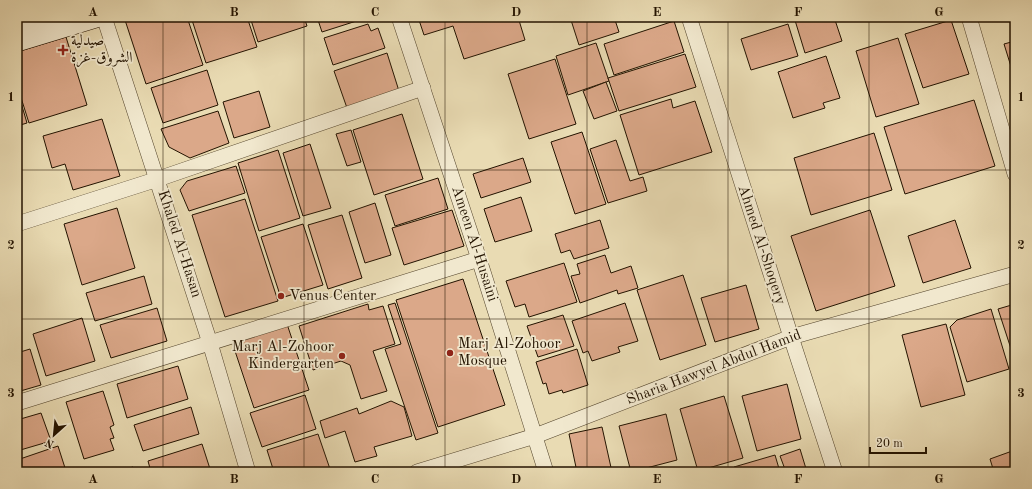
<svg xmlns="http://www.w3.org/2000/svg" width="1032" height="489" font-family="'Old Standard TT',Amiri,serif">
<rect width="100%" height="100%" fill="#e9dbb3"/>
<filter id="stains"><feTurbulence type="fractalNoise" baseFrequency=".005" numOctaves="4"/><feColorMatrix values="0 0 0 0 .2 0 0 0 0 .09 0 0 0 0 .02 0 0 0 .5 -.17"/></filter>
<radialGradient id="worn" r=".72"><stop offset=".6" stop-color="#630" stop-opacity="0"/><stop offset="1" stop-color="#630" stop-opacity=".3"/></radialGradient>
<g fill="#dba889" stroke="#231300">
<polygon points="124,17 187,17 203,65 146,84"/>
<polygon points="191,17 247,17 257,47 206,63"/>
<polygon points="250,17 304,17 307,26 258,42"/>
<polygon points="317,17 369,17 322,32"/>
<polygon points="418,17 518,17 525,40 464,59 453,26 424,35"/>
<polygon points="570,17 614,17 619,32 579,45"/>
<polygon points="794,17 834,17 842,41 805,53"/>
<polygon points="951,20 969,74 923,88 905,34"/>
<polygon points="674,21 684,52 614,75 604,44"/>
<polygon points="368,24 371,31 378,28 385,48 333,65 324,38"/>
<polygon points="788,24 798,56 751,70 741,39"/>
<polygon points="66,37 87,105 29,123 17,85 17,52"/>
<polygon points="898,38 919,104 876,117 856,51"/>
<polygon points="1015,41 1015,73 1013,73 1004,44"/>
<polygon points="596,43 609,81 568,95 556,56"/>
<polygon points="387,53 399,91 347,108 334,71"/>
<polygon points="685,54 696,87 619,111 608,78"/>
<polygon points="826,56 840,98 823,103 825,108 793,118 778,72"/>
<polygon points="555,59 576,124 529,139 508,74"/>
<polygon points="207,70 218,105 163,123 151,88"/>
<polygon points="606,82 617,111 594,119 583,91"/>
<polygon points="17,89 27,123 17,126"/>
<polygon points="259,91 270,127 234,138 223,102"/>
<polygon points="671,99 673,108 695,101 712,152 639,175 620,115"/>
<polygon points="974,100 995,166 905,194 884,127"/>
<polygon points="218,111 229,143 190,158 169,147 161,129"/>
<polygon points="402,114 423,179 374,195 353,130"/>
<polygon points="102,119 120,176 73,190 65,164 52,168 43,136"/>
<polygon points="351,130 361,162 347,166 336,134"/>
<polygon points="582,132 606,204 575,214 551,142"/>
<polygon points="874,133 892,190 811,215 794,158"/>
<polygon points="616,140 630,181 643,177 647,191 608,203 590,149"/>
<polygon points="310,144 331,208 303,216 283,153"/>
<polygon points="278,150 300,218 259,231 238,163"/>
<polygon points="523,158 531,182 481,198 473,174"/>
<polygon points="236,166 245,193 189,211 180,190 187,181"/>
<polygon points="438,178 448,209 395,226 385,195"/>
<polygon points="521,197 532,231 495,242 484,209"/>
<polygon points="245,199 278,301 225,317 192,215"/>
<polygon points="375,203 391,255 365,263 349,212"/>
<polygon points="117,208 135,268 82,285 64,224"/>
<polygon points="452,210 464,246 404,265 392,228"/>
<polygon points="870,210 895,286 816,311 791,236"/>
<polygon points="342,215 362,278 328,289 308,225"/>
<polygon points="600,220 609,248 574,259 570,250 561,253 555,234"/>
<polygon points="955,220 971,268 923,283 908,236"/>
<polygon points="303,224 323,285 281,298 261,237"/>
<polygon points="605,255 611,273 631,266 638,288 618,294 617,290 580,303 571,276 580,274 577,264"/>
<polygon points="564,263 577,302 529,317 525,304 515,307 506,281"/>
<polygon points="683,275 706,345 660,360 637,290"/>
<polygon points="144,276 152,304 95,321 86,293"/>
<polygon points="463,279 505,405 438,427 396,300"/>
<polygon points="746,285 759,329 715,342 701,298"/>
<polygon points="395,303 438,433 416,440 385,349 401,344 388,305"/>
<polygon points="625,303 638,341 618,347 620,352 592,361 588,351 583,353 572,321"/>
<polygon points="368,304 369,310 383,306 395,344 373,351 387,391 361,399 350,365 341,361 313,370 299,326"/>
<polygon points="1015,304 1015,361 998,309"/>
<polygon points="157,308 167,341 111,358 100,325"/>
<polygon points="991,309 1009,369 967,382 950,327 957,320"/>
<polygon points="563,315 574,346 538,357 527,326"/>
<polygon points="82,318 95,361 46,376 33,334"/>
<polygon points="287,324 309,390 254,408 232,342"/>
<polygon points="946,324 965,395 921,407 902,335"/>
<polygon points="30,349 41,385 17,392 17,353"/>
<polygon points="577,349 588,385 563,393 562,390 549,394 546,383 543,384 536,362"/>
<polygon points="178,366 188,399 127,418 117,384"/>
<polygon points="787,384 801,439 757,451 742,396"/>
<polygon points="103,391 114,425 110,427 114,438 110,439 114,450 84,459 66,402"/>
<polygon points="305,395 316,429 262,447 250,413"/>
<polygon points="724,396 743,458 698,471 680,409"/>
<polygon points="391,401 404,407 412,436 374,447 377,456 355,462 345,431 325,438 320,421 357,408 359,414"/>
<polygon points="191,407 199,434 143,451 134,425"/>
<polygon points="41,413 51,441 17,451 17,420"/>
<polygon points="666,414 677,460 631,472 619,426"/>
<polygon points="602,427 612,472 577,472 569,434"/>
<polygon points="318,434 330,469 320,472 274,472 267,450"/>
<polygon points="202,444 211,472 151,472 148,461"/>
<polygon points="58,446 66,471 62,472 17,472 17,460"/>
<polygon points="800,449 807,472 786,472 780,456"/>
<polygon points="1015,450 1015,471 994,472 990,459"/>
<polygon points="775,455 780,472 735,472 734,467"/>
<polygon points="133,467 134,472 114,472"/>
</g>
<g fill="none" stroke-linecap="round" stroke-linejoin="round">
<defs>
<g id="street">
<polyline points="104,17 210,343 248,472"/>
<polyline points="399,17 479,259 546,472"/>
<polyline points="689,17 791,337 835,472"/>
<polyline points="969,17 1015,174"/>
<polyline points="17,224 158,179 423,88"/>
<polyline points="17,403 479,259"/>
<polyline points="417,472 535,436 791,337 1015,274"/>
</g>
<g id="secondary">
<polyline points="17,23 37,17"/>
<polyline points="17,41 96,17"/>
</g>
</defs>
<use href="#street" stroke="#54452d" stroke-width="16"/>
<use href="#secondary" stroke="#231300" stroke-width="22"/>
<use href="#street" stroke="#f1e8ce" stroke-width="15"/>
<use href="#secondary" stroke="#f1e8ce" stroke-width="21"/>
</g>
<path fill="none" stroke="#231300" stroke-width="1" stroke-opacity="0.55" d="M163,17v455M304,17v455M445,17v455M587,17v455M728,17v455M869,17v455M17,170h998M17,319h998"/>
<g fill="#8f2418" stroke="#f1e8ce" stroke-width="1.5">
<path d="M61 44h4v4h4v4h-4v4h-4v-4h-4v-4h4z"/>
<circle cx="281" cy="296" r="4"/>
<circle cx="450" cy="353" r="4"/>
<circle cx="342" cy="356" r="4"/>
</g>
<g text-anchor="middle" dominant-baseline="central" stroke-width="3.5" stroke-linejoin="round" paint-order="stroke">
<g font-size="15" fill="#231300" stroke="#f1e8ce" text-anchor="start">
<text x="71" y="41">صيدلية<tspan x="71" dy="17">الشروق-غزة</tspan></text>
<text x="289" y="296">Venus Center</text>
<text x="458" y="344">Marj Al-Zohoor<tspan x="458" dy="17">Mosque</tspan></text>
<text x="334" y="347" text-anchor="end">Marj Al-Zohoor<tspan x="334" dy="17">Kindergarten</tspan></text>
</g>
<g font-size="15" fill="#231300" stroke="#f1e8ce">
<text transform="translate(179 244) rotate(72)">Khaled Al-Hasan</text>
<text transform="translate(474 244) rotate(72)">Ameen Al-Husaini</text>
<text transform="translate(761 245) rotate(72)">Ahmed Al-Shoqery</text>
<text transform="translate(714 368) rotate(-21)">Sharia Hawyel Abdul Hamid</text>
</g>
</g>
<rect width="1032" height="489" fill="none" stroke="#e9dbb3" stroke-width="44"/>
<g transform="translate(54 435) rotate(207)" stroke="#f1e8ce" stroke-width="3" paint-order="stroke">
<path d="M0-3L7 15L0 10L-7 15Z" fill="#231300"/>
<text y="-6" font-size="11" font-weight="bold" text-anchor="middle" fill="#231300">N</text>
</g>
<path d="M870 447v6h56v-6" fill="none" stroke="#231300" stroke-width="2"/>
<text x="876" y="447" font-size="12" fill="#231300" stroke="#f1e8ce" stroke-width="3" paint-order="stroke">20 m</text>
<rect x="22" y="22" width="988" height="445" fill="none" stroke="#231300" stroke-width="1.5"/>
<g font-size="13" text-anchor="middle" font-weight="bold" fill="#231300">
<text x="93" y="16">A</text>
<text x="234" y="16">B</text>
<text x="375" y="16">C</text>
<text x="516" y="16">D</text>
<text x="657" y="16">E</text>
<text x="798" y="16">F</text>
<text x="939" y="16">G</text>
<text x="11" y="101">1</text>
<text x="1021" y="101">1</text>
<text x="11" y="249">2</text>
<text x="1021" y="249">2</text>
<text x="11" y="397">3</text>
<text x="1021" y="397">3</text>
<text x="93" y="483">A</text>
<text x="234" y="483">B</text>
<text x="375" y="483">C</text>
<text x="516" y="483">D</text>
<text x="657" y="483">E</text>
<text x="798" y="483">F</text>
<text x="939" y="483">G</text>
</g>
<rect width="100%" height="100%" filter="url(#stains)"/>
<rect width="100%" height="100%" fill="url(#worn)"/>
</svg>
